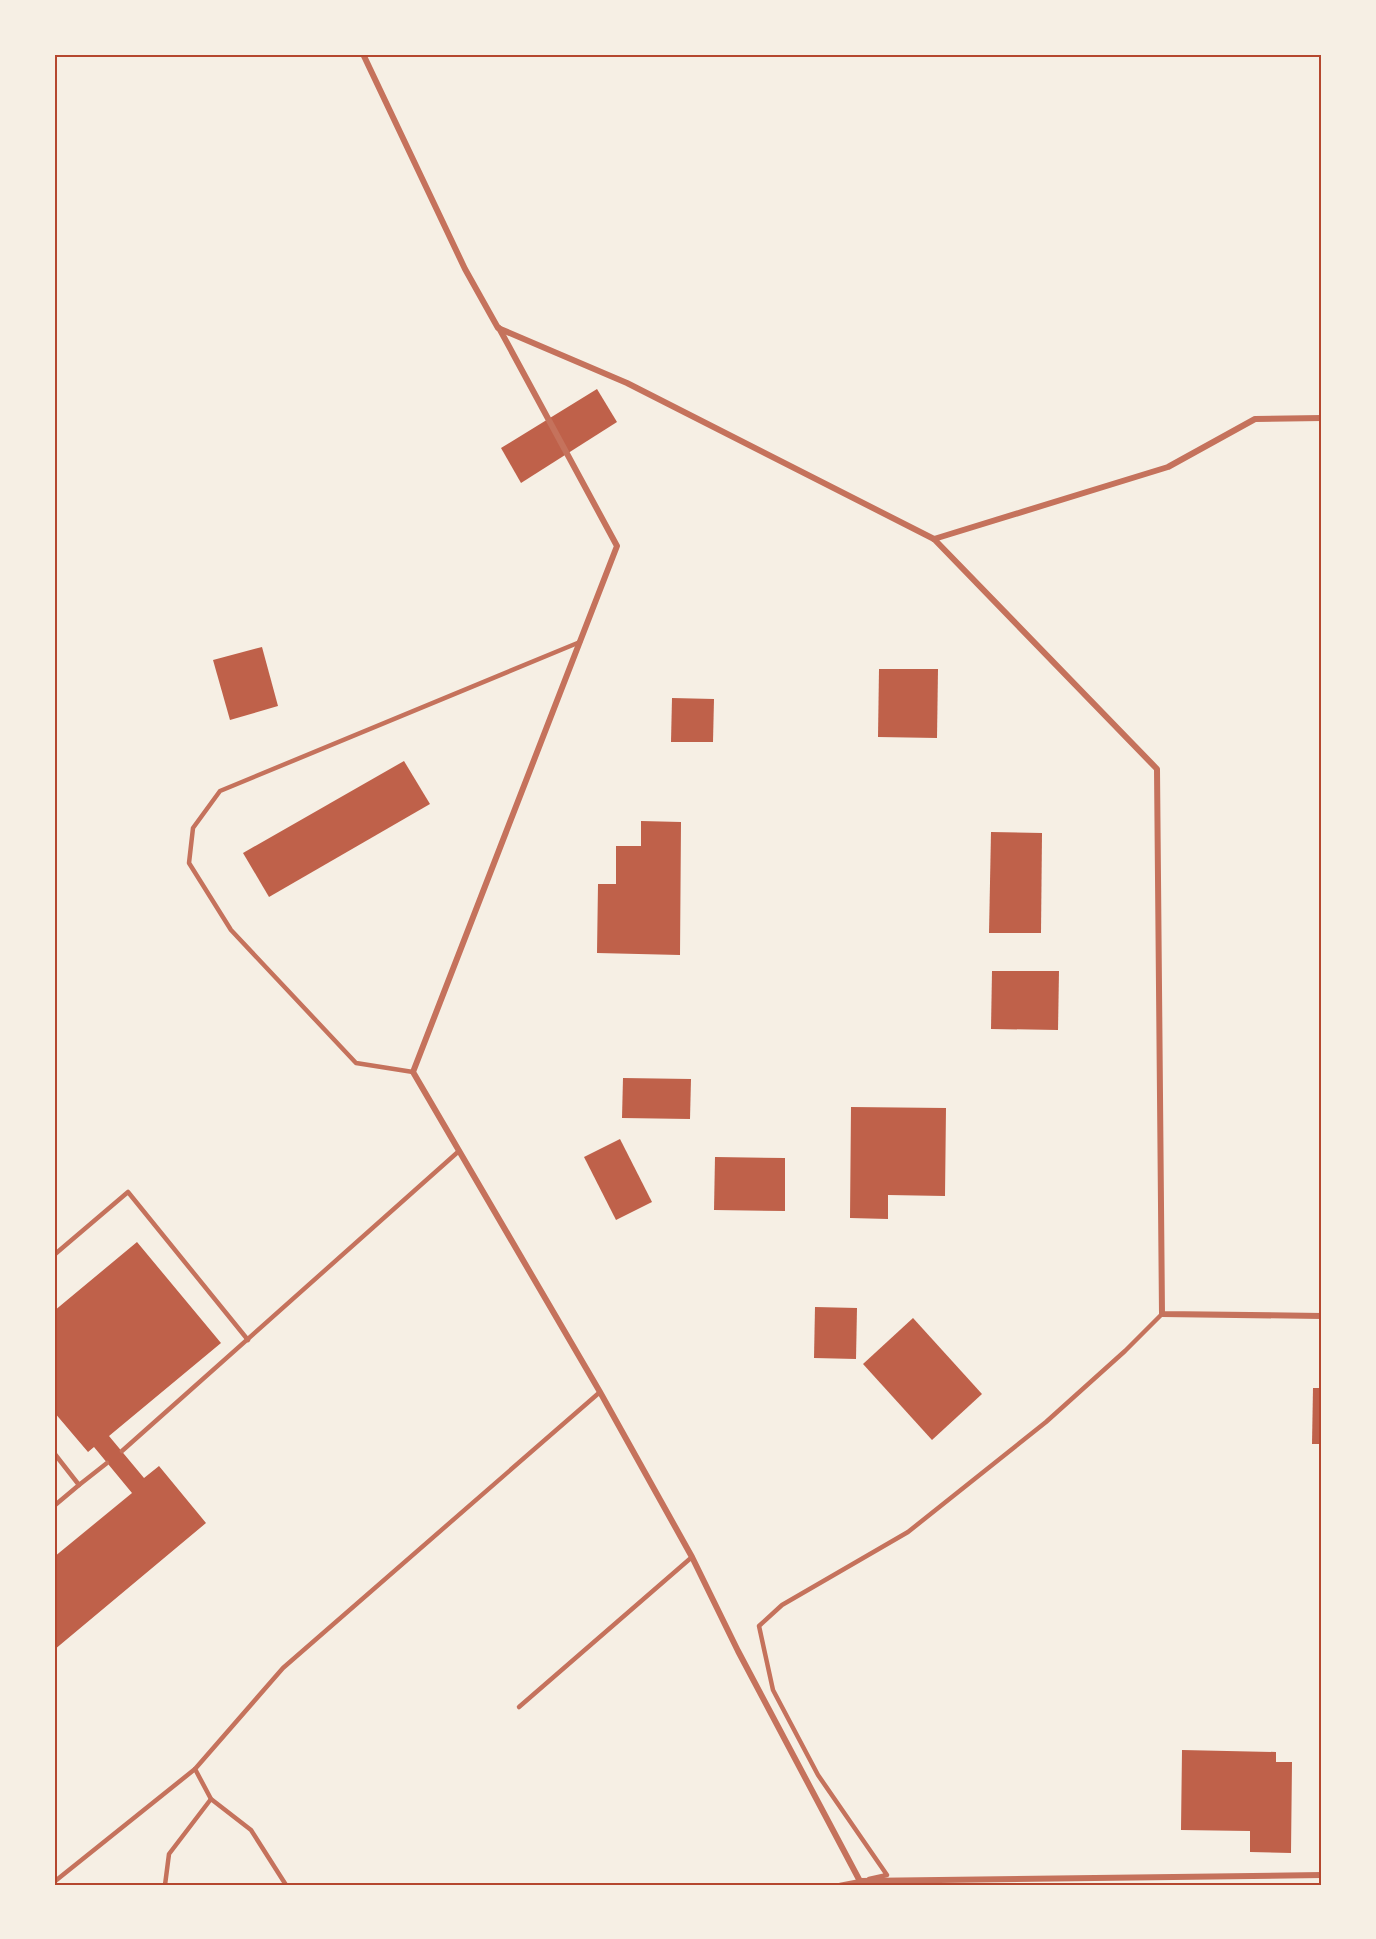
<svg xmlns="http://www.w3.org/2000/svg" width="1376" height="1939" font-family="Lato,sans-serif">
<rect width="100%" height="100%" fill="#f6efe4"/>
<g fill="#bf614a">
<polygon points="597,389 617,422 521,483 501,448"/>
<polygon points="262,647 278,706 230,720 213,660"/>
<polygon points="879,669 938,669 937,738 878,737"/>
<polygon points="672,698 714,699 713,742 671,742"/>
<polygon points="404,761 430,804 269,897 243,853"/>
<polygon points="641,821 681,822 680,955 597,953 598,884 616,884 616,846 641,846"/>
<polygon points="991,832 1042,833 1041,933 989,933"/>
<polygon points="992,971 1059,971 1058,1030 991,1029"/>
<polygon points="623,1078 691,1079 690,1119 622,1118"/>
<polygon points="851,1107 946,1108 945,1196 888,1195 888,1219 850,1218"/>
<polygon points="620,1139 652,1202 616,1220 584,1157"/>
<polygon points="715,1157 785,1158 785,1211 714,1210"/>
<polygon points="137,1242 221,1343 109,1436 144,1478 159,1466 206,1523 54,1650 54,1557 132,1493 94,1447 88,1452 54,1412 54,1311"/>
<polygon points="815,1307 857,1308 856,1359 814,1358"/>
<polygon points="913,1318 982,1394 932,1440 863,1364"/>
<polygon points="1313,1388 1322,1388 1322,1444 1312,1444"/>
<polygon points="1182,1750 1276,1752 1276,1762 1292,1762 1291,1853 1250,1852 1250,1831 1181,1830"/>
</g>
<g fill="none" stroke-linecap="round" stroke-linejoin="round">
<g stroke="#c5725c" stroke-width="4.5">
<polyline points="413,1072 356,1063 231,930 189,863 193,828 220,791 580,642"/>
<polyline points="54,1255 128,1192 248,1340"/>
<polyline points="122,1451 459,1151"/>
<polyline points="54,1453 79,1485 107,1463"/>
<polyline points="54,1506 79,1485"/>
<polyline points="519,1707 692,1557"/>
<polyline points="195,1769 211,1799 251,1830 286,1885"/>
<polyline points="869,1879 887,1875 818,1775 773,1690 759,1626 782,1605 908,1532 1046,1422 1125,1351 1162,1314"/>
<polyline points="54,1882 195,1769 283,1668 600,1392"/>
<polyline points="165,1885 169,1854 211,1799"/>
<polyline points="840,1885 861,1881"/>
</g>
<g stroke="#c5725c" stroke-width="6">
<polyline points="363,54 465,269 498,328 627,383 934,539 1157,769 1162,1314 1322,1316"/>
<polyline points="499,328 617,546 413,1072 600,1392 692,1557 738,1651 862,1885"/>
<polyline points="934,539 1168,467 1255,419 1322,418"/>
<polyline points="860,1881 1322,1875"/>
</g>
</g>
<rect width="1376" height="1939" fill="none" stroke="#f6efe4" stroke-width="111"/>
<rect x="56" y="56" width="1264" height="1828" fill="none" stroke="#b5482f" stroke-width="2"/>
</svg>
